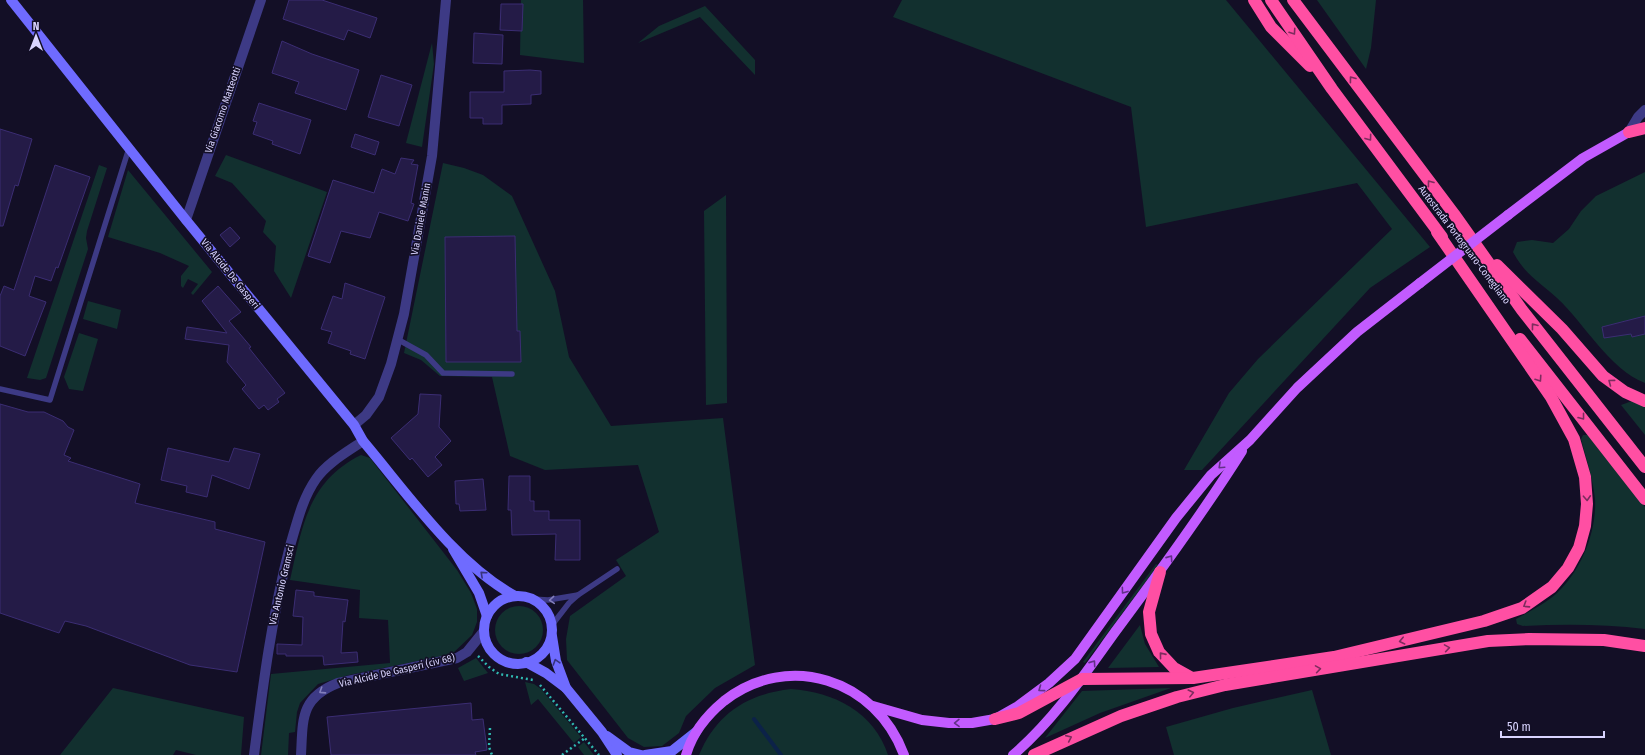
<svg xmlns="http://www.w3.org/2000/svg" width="1645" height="755" font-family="'Fira Sans Condensed',sans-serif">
<rect width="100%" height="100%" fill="#130f26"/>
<g fill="#12302f">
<polygon points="521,0 583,0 584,63 520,55"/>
<polygon points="902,0 1226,0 1430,247 1370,288 1202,470 1184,470 1229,393 1258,359 1392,229 1357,183 1146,227 1131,107 893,17"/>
<polygon points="1317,0 1376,0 1371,48 1366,69"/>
<polygon points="705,6 755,60 755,75 700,17 638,43 659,26"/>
<polygon points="432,43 434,64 422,147 406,143"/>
<polygon points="226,155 327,192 291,298 274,271 276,246 263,232 266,221 232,183 215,176"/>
<polygon points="443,163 464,168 483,175 512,196 555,291 569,357 611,426 723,418 755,665 715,688 686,716 679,733 662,746 644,747 628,738 567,660 566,639 570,616 626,576 616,560 659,532 638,465 545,470 510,456 492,377 440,376 421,360 404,353"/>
<polygon points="99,165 107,168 87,231 86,238 88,249 46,378 40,380 27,378"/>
<polygon points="128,170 212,272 193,295 191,293 198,284 188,279 183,288 181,286 181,276 189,266 160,253 108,237"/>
<path d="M1645,172v211c-36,-14 -60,-59 -88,-85 -17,-16 -32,-23 -44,-46l4,-10 15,-2 21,3 16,-14 12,-18 15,-15z"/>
<polygon points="726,195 727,403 706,405 704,211"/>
<polygon points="88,301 121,310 117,329 83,319"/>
<polygon points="79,333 98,339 83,391 69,389 64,377"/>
<polygon points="1632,401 1645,406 1645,435 1621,405"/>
<path d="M1583,435h5l57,72v122c-41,-5 -81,-5 -122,-3l-6,-2 -1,-5c14,-8 29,-15 41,-26 24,-22 40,-62 38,-94 -2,-20 -9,-41 -14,-60z"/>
<path d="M361,455l9,3 87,112 14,23 6,16v13l-5,13 -20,19 -103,21 -31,9 -18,19 -3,9 -2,20 -6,1 -1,22h-27l10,-81 119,-11 -2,-43 -29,-2 1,-28 -70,-10c12,-53 18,-99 71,-125z"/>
<polygon points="1156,564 1158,565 1085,663 1083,662"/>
<circle cx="519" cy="630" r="24"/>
<polygon points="1140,625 1145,644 1159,667 1108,668"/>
<polygon points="476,658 488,673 464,681 458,668"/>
<polygon points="525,682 534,684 541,689 581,737 574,743 538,699 531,705"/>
<polygon points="113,688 244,717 241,755 196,755 176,750 173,755 60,755"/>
<polygon points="1171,688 1100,713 1045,738 1082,691"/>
<path d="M791,689c43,3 83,23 97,66h-189c17,-41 48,-61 92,-66z"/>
<polygon points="1312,690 1331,755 1174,755 1166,727 1233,708"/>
<polygon points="584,742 594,755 584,755 578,747"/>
</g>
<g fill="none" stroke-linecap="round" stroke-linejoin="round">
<polyline stroke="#0c2248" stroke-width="4" points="754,719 781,755"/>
</g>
<g fill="#241b47" stroke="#3b2d73">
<polygon points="289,0 322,0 377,18 370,38 348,30 344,40 283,19"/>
<polygon points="501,4 523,4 522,31 500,30"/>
<polygon points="474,33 503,35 502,64 473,63"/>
<polygon points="282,41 312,54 359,70 346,110 295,93 299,82 272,73"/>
<polygon points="530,70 541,71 541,94 531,95 531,104 502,105 502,124 483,124 483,118 470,118 470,92 504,92 504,71"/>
<polygon points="381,75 412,85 399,126 368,117"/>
<polygon points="259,103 311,120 300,154 272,144 273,141 253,134 257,122 253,121"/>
<polygon points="0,129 32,139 18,186 15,185 3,226 0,226"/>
<polygon points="355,134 379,142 375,155 351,147"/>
<polygon points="401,158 414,160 411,164 418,165 411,203 414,204 408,221 379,212 370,238 341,231 330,263 308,256 333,180 374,193 382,169 395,174"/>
<polygon points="55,165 90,177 58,268 56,267 51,281 35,276 29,296 46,302 25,356 0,346 0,296 4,286 14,290"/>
<polygon points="230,227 240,238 230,247 220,235"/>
<polygon points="515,236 517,331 520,331 521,362 446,362 445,237"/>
<polygon points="345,283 385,297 365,359 350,354 351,351 328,343 332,332 321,329 333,296 342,299"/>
<polygon points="218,286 241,312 229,321 251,347 249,348 285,393 277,399 279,402 268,410 264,405 259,409 242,389 246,385 227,362 229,345 185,339 187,327 227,333 202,301"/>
<polygon points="1645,316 1645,334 1632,337 1631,334 1604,338 1602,327"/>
<polygon points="420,394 441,395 439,427 451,441 435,457 442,465 428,477 412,458 410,460 391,438 418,414"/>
<polygon points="0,404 28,412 44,412 63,421 68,427 74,430 64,455 71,458 68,461 140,484 135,503 215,522 215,529 265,542 237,672 190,665 86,626 65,621 59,633 0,613"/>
<polygon points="168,448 229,462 234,448 260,454 249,489 212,475 207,497 186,492 187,486 161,480"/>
<polygon points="509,476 530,476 530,501 534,501 534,511 549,511 549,520 580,520 580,560 555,560 556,534 512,535 511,510 508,510"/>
<polygon points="483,479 486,510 460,511 459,504 456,504 455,481"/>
<polygon points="296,590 314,592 314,596 348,600 345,622 343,621 341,653 357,652 358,662 324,665 323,656 286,656 286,654 277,654 277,644 302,645 303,617 293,616"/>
<polygon points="471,703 472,720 483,719 487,750 475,752 476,755 331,755 327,717"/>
</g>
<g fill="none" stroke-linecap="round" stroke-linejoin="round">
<g stroke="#2fb8b0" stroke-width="2.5" stroke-dasharray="2 3" stroke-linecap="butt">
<polyline points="478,656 489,667 499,674 533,680"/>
<polyline points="540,685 599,755"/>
<polyline points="490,728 489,747 492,755"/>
<polyline points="562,755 585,738"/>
</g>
<g stroke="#3d3a85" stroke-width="5.5">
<polyline points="397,339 426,355 443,373 512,374"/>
<polyline points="0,389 50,400 129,148"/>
<polyline points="578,595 617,569"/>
<polyline points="532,599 548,600 578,595 569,603 552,625"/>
</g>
<g stroke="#3d3a85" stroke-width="10">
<polyline points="1629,132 1638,117 1645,110"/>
<polyline points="186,220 261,0"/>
<polyline points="354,425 366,415 379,397 391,364 404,314 432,156 446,0"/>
<path d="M254,755c9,-70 18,-140 36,-209 7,-23 12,-47 26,-67 11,-16 31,-27 47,-38"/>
<path d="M301,755c2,-36 -1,-57 37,-72l119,-25 10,-6 17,-21"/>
</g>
<g stroke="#6f6bff" stroke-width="10">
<path d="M11,0l175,220 168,205 9,16c44,52 92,122 152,155"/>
<polyline points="453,549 479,593 487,616"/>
<circle cx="518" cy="630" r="34"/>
<polyline points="552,636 556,661 566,688 602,732 617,755"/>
<polyline points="526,662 546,673 566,688"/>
<polyline points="607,736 629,752 641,755"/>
<polyline points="645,755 672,751 696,732"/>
</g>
<g stroke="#c25bff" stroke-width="10">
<polyline points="1508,215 1583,158 1629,132"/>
<polyline points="873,706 922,720 949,723 972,723 995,719 1018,706 1049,683 1075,659 1176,518 1211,475 1250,440 1297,388 1357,332 1420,283"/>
<path d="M686,755c6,-21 21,-40 38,-54 64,-50 152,-22 180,54"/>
<path d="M1013,755c41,-35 71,-80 102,-123 44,-59 88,-119 127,-181"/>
</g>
<g stroke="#ff4fa3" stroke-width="12">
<polyline points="1254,0 1271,27 1310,66"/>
<polyline points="1271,0 1332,89 1442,237"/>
<polyline points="1293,0 1454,214 1522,310 1645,467"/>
<polyline points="1629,132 1645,128"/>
<polyline points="1497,265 1562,329 1603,376 1625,392 1645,401"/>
<polyline points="1520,339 1645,499"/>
<polyline points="1160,572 1149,612 1151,634 1159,652 1174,668 1192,678"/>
<polyline points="995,719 1019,713 1082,679 1193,678 1334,657 1484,621 1522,608 1552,587 1568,568 1579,548 1585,526 1587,504 1585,477 1574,439 1551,397 1437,232"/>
<polyline points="1034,755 1121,716 1177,697 1225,685 1488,641 1529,639 1604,640 1645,646"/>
</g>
<polyline stroke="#c25bff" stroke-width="10" points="1420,283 1508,215"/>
</g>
<defs><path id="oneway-chevron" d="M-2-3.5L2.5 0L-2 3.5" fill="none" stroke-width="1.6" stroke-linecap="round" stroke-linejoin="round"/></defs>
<g stroke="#7d2c5e">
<use href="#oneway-chevron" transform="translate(1293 32) rotate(56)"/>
<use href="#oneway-chevron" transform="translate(1352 79) rotate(-127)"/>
<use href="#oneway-chevron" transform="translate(1369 138) rotate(54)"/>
<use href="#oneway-chevron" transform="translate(1430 183) rotate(-127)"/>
<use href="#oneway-chevron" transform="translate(1534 326) rotate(-128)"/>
<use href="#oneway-chevron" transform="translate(1539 379) rotate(56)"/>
<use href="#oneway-chevron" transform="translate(1611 382) rotate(-143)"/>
<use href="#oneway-chevron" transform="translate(1582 417) rotate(52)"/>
<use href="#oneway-chevron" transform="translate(1587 498) rotate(87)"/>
<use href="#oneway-chevron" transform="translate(1526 605) rotate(148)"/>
<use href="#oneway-chevron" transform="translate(1402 641) rotate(167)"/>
<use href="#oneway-chevron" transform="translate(1447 648) rotate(-9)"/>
<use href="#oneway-chevron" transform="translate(1162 655) rotate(-129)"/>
<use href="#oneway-chevron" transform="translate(1318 669) rotate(-9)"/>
<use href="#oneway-chevron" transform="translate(1191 693) rotate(-14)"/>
<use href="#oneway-chevron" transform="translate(1069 738) rotate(-24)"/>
</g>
<g stroke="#623188">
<use href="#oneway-chevron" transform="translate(1221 466) rotate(137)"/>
<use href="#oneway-chevron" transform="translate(1170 558) rotate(-55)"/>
<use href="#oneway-chevron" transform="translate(1124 591) rotate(126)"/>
<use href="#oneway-chevron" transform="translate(1093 663) rotate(-55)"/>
<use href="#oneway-chevron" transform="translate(1041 689) rotate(144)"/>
<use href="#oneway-chevron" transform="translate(957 723) rotate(179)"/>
</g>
<g stroke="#38347d">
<use href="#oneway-chevron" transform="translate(483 574) rotate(-138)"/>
<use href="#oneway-chevron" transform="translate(556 662) rotate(-107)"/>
</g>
<g stroke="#837fbc">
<use href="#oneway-chevron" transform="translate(552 600) rotate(175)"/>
<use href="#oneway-chevron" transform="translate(322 691) rotate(147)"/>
</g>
<g text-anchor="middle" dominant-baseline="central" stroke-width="3.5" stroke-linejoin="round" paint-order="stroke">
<g font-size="10" fill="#d9d4ff" stroke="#130f26">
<text transform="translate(223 110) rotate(-71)">Via Giacomo Matteotti</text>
<text transform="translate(421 219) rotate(-80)">Via Daniele Manin</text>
<text transform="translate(1464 245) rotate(53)">Autostrada Portogruaro-Conegliano</text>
<text transform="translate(230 274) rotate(51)">Via Alcide De Gasperi</text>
<text transform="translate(282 585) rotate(-77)">Via Antonio Gramsci</text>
<text transform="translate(397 671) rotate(-13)">Via Alcide De Gasperi (civ 68)</text>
</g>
</g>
<g transform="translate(36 36)" stroke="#130f26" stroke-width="3" paint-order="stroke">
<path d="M0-3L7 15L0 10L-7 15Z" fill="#d9d4ff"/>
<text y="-6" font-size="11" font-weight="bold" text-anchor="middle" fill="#d9d4ff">N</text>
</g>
<path d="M1501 731v6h103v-6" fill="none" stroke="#d9d4ff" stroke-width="2"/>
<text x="1507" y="731" font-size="12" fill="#d9d4ff" stroke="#130f26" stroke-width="3" paint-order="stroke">50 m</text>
</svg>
